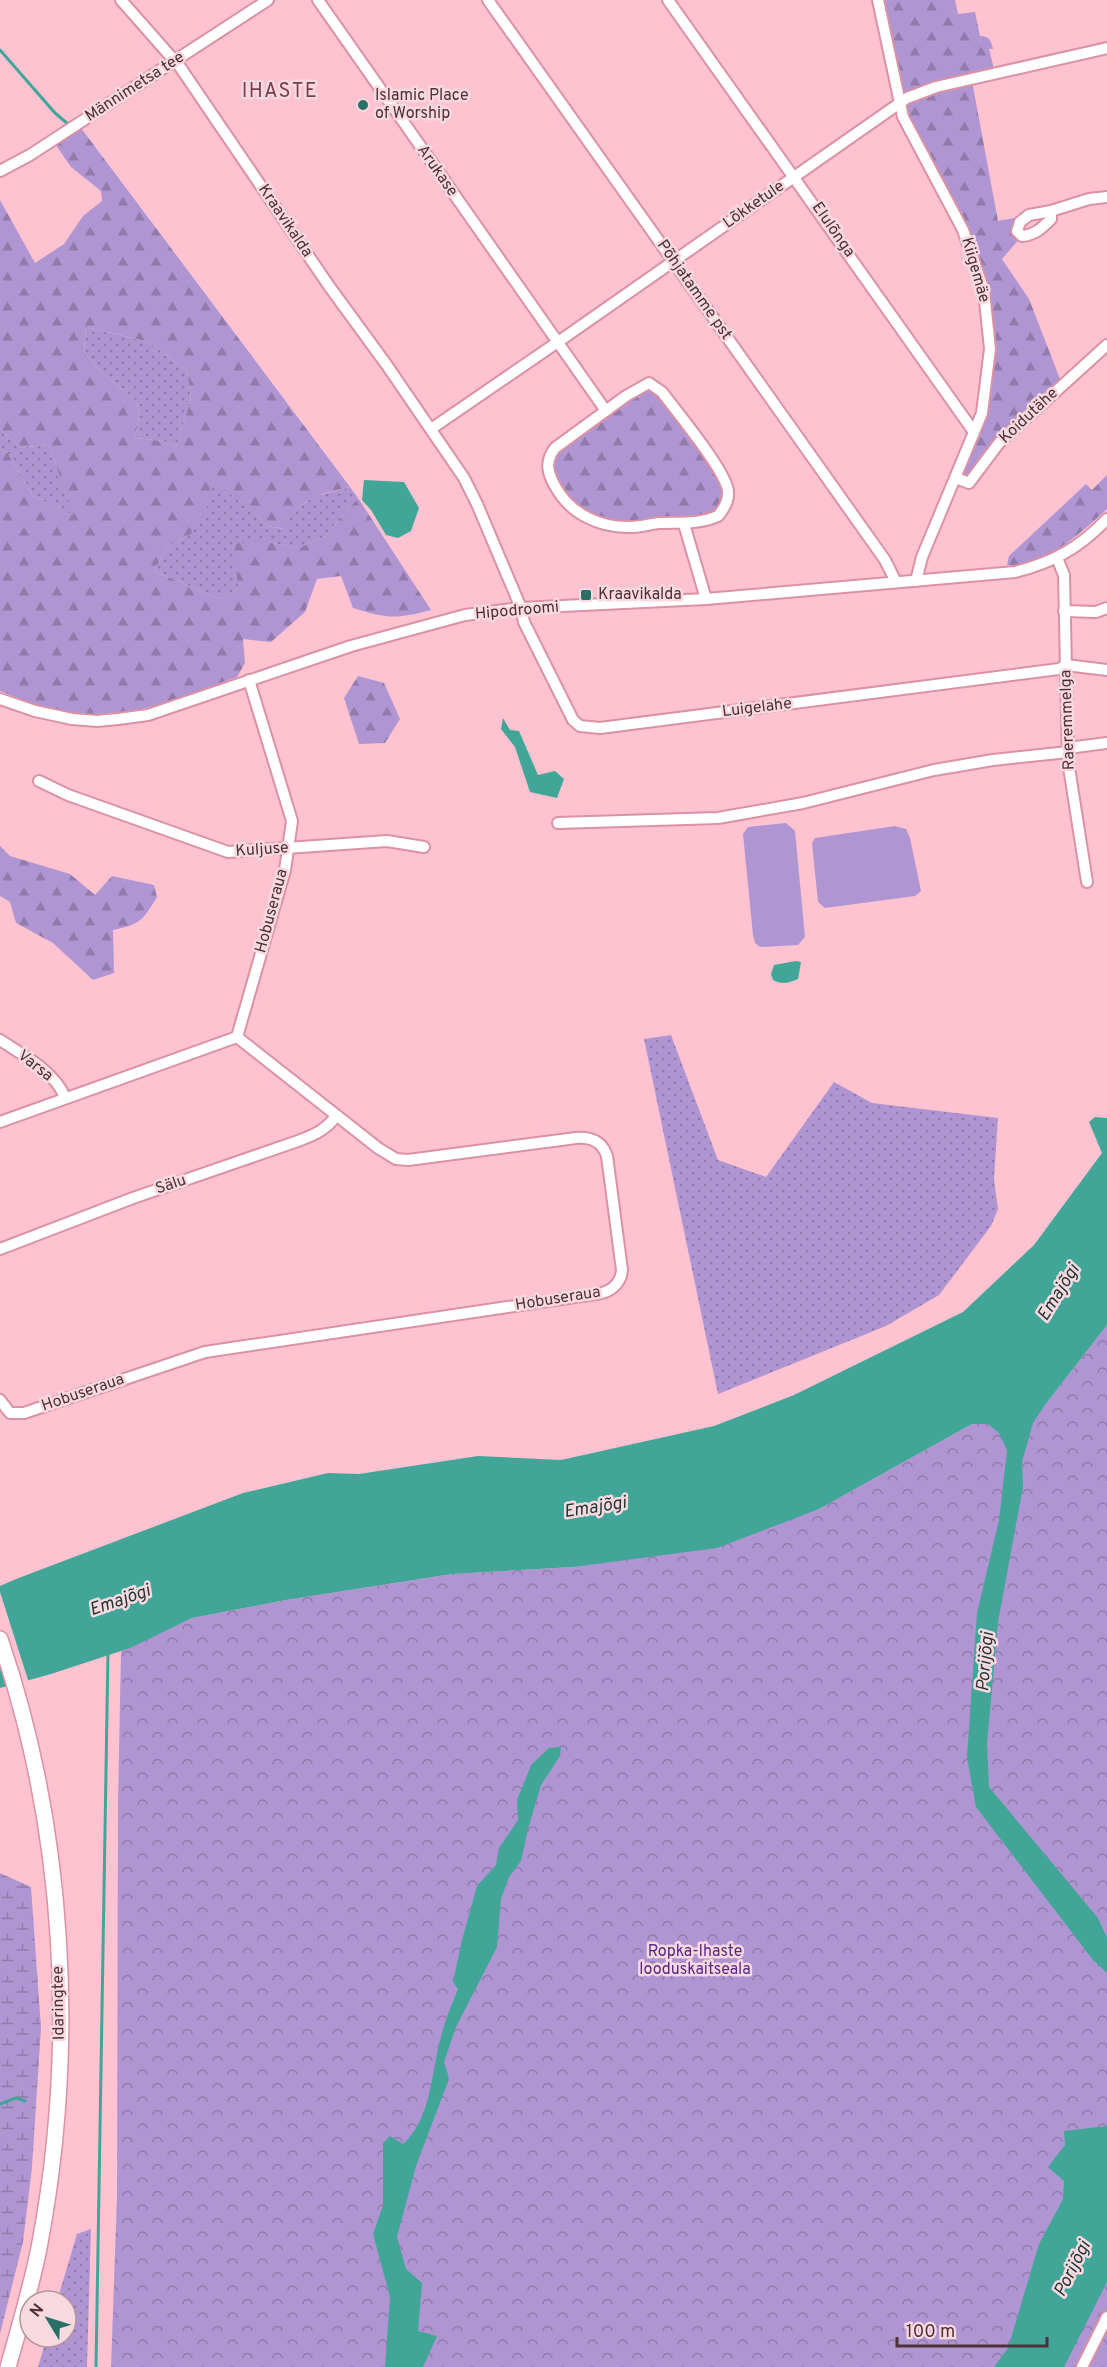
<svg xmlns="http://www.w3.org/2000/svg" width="1107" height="2367" font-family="Overpass,sans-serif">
<defs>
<pattern id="grass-dots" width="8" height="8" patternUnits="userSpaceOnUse" patternTransform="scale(1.5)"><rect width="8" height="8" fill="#af96d2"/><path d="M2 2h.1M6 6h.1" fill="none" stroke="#917bab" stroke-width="1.8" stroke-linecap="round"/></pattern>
<pattern id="forest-firs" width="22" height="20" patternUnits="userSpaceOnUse" patternTransform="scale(1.5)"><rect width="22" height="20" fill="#af96d2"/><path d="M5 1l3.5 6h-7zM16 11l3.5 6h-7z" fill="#917bab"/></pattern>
<pattern id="wetland-marsh" width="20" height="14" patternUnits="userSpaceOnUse" patternTransform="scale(1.5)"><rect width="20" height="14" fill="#af96d2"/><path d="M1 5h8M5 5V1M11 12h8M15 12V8" fill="none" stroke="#917bab"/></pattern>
<pattern id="park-crowns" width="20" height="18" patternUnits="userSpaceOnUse" patternTransform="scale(1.5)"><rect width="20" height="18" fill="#af96d2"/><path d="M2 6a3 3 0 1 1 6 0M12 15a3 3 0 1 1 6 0" fill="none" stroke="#917bab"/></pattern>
</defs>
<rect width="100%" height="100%" fill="#fec2d0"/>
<g fill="url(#grass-dots)">
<polygon points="86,327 149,342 187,371 191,398 176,447 163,441 135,438 140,412 134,399 102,373 84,352"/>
<polygon points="0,429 21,448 48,444 75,516 33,496 7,452 0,449"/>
<polygon points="208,474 268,526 283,529 291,513 313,497 350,487 358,498 324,537 299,548 268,542 238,589 220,599 154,571 168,546 190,535"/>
<polygon points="671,1035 718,1160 766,1177 834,1082 872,1103 998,1118 994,1179 998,1209 991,1226 939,1295 886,1326 718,1394 644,1039"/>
<polygon points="91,2229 87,2367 38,2367 47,2337 66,2337 66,2301 57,2301 77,2234"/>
</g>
<g fill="url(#forest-firs)" fill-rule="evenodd">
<path d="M878,0h77l3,14 17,-2 5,24c9,0 11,4 13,13h-4l6,24 -95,26z"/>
<polygon points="972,81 998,221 1025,216 1022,236 1002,259 1029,299 1062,384 969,481 958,477 984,412 988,292 975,248 905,117 902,103"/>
<path d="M78,124l272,363c-31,8 -51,10 -66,42l-16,-3 -60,-51 4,20 -9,21 -13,19 -22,11 -14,25 66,28 18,-10 -4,-46 34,-1 31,6 25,-11 34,-39 73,112c-34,9 -43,9 -78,-2l-12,-32 -24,3 -12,33 -34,30 -28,-3 2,24 -8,14c-65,23 -114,48 -185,33 -17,-4 -35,-13 -52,-19v-242l7,3 26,44 41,19 -26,-71 -27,4 -21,-19v-229l35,63 29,-19 19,-28 19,-15 -1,-10 -30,-24 -18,-26zM86,327l63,15 38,29 4,27 -15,49 -13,-6 -28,-3 5,-26 -6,-13 -32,-26 -18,-21z"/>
<polygon points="646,387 653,387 721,478 724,496 716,513 692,520 603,523 565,499 551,475 555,452"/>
<path d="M1107,475v34c-28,25 -60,57 -100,56l2,-9 77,-72 6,6z"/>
<polygon points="358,676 384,683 400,719 385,743 359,744 344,698"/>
<path d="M0,846l10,10 60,18 25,21 17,-19 42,9 3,12c-15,24 -16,27 -44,33l1,43 -21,7 -40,-37 -37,-20 -6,-21 -10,-6z"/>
</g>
<polygon fill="url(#wetland-marsh)" points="0,1873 31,1887 41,2028 32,2167 23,2242 0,2334"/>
<polygon fill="url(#park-crowns)" points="1107,1325 1107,2367 111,2367 117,2198 118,1804 121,1651 192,1618 286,1600 452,1574 573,1567 819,1509 972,1424 988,1424 1045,1405"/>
<g fill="#af96d2">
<polygon points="786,823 795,831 805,937 798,945 760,947 755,943 753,935 743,834 748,827"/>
<polygon points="895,826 906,829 910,838 921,891 915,896 825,908 818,902 812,843 815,838"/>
</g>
<g fill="#41a698">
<polygon points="364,480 404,482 419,508 411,531 398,538 386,535 371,510 362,500"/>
<polygon points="503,718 510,730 519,731 538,775 555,771 564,779 557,798 530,792 515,747 501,729"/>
<path d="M796,961l5,1 -3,17c-9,4 -16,6 -25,1l-2,-6 3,-9z"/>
<polygon points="1095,1117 1107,1118 1107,1325 1045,1405 1033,1423 1022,1462 1023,1487 998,1622 987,1744 989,1787 1098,1918 1107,1938 1107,1973 1093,1960 976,1807 967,1757 977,1613 999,1520 1007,1450 999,1433 988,1424 972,1424 819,1509 717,1548 573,1567 452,1574 286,1600 192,1618 130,1648 51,1674 0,1688 0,1586 16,1579 243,1493 328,1473 359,1474 478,1456 561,1460 714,1426 794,1395 963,1312 1034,1245 1102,1153 1089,1122"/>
<path d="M561,1747l-1,9 -19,29 -13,44 -7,32 -12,16 -8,22 -4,48 -41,80 -12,35 5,17 -33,87 -19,71 9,32 16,14 -4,48 19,5 -14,31h-38l5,-70 -17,-63 10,-29v-62l7,-7 13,8c29,-26 28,-72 38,-107 4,-17 11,-33 17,-48l-5,-7 9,-42 15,-54 19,-21 3,-17 19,-28 -1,-20 14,-35 18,-17z"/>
<polygon points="1107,2126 1107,2282 1064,2367 994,2367 1008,2348 1039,2244 1063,2199 1064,2181 1048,2167 1065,2145 1064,2131"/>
</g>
<polygon fill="#fec2d0" points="0,1592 29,1683 7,1689 0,1667"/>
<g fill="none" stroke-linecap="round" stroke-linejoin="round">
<g stroke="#41a698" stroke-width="3">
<polyline points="0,50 55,113 68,124"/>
<polyline points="0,2104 16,2098 25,2101"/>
<polyline points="96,2367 108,1652"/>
</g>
<defs>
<g id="street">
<polyline points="121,0 180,67 329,286 386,364 464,478 477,504 521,608 524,622 573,720 580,726 600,728 1059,669 1066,665 1107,670"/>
<polyline points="318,0 606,411"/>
<polyline points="488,0 885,560 896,582"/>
<polyline points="668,0 974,432"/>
<polyline points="878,0 903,117 963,230 984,291 990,349 982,413 922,557 916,581"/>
<polyline points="0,171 30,155 268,0"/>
<path d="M1051,211v8c-9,9 -16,16 -29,17l-5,-5 3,-9 9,-7 22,-4 38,-12 18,-2"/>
<path d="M649,383l13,9c14,19 64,79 66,99 1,9 -5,19 -10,25 -21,9 -38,6 -59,7 -9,1 -18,4 -28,4 -31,1 -61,-13 -76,-41 -8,-14 -10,-25 0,-38l71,-52z"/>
<polyline points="431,429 568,335 907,98 936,87 1107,48"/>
<polyline points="956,478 969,483 999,443 1107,345"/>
<polyline points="684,524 706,599"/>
<polyline points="1057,558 1064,575 1068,761 1087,882"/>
<polyline points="1064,611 1096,612 1107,608"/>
<path d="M0,699l35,12 37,8 25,2 21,-2 30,-4 203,-69 114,-31 56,-7 185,-9 309,-27c39,-10 64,-24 92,-53"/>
<polyline points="1068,748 1107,743"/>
<polyline points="39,781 68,795 228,852 387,841 424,847"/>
<polyline points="558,823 718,818 803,803 934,770 993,760 1068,752"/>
<polyline points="237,1037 285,870 292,821 249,680"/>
<path d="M0,1040c24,16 53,30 65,57"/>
<path d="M0,1122l237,-85 141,111 18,11 12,1 168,-22c15,-1 26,3 31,18l15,114c-1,12 -9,20 -20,23l-397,59 -181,61h-14l-10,-13"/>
<path d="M0,1249l133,-51 165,-57c16,-6 28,-11 38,-25"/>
<polyline points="1082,2367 1107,2317"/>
</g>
<path id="secondary" d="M0,1639c66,193 77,410 39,609 -8,40 -20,80 -31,119"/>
</defs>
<use href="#street" stroke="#da92a4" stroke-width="14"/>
<use href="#secondary" stroke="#da92a4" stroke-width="18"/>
<use href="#street" stroke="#fff" stroke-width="10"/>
<use href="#secondary" stroke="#fff" stroke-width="15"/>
</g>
<g fill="#286f65" stroke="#f8d9e0" stroke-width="2">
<circle cx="363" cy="105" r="6"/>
<rect x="580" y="589" width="12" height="12" rx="3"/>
</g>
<g text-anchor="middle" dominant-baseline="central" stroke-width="5" stroke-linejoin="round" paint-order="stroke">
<g font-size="16" fill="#4e3138" stroke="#f8d9e0">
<text transform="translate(135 87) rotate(-33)">Männimetsa tee</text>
<text transform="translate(437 171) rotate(55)">Arukase</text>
<text transform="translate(754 205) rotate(-35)">Lõkketule</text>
<text transform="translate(285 221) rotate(56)">Kraavikalda</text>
<text transform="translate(833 230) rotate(55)">Elulõnga</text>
<text transform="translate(975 270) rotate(74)">Kiigemäe</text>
<text transform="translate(694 290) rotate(55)">Põhjatamme pst</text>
<text transform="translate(1029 416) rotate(-43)">Koidutähe</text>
<text transform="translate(517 611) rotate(-5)">Hipodroomi</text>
<text transform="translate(757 708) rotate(-7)">Luigelahe</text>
<text transform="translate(1068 720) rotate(-92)">Raeremmelga</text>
<text transform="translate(262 850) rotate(-4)">Kuljuse</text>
<text transform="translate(272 911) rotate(-75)">Hobuseraua</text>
<text transform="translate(35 1066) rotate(38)">Varsa</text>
<text transform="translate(171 1185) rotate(-19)">Sälu</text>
<text transform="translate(558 1299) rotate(-9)">Hobuseraua</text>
<text transform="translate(83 1393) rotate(-19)">Hobuseraua</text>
<text transform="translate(59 2003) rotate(-91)">Idaringtee</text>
</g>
<g font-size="16" fill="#4e3138" stroke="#f8d9e0" text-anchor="start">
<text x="375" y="96">Islamic Place<tspan x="375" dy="18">of Worship</tspan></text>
<text x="598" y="595">Kraavikalda</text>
</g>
<g font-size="16" fill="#572886" stroke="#f8d9e0">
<text x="695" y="1952">Ropka-Ihaste<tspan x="695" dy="18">looduskaitseala</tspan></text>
</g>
<g font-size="18" font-style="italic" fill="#1f3633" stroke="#f8d9e0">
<text transform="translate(1059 1293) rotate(-58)">Emajõgi</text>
<text transform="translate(595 1508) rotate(-9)">Emajõgi</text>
<text transform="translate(120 1601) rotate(-19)">Emajõgi</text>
<text transform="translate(986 1662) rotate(-85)">Porijõgi</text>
<text transform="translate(1073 2269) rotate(-63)">Porijõgi</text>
</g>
<g font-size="20" letter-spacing="1.5" fill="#7a3c4e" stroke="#f8d9e0">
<text x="280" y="92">IHASTE</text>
</g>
</g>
<g transform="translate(48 2319) rotate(308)"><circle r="28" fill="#f8d9e0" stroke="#b4969d" stroke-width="1.5"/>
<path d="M0-4.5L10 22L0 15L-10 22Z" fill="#286f65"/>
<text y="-9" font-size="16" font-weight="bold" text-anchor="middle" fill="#4e3138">N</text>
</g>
<path d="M897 2337v9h150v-9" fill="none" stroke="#4e3138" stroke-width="3"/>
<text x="906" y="2337" font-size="18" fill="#4e3138" stroke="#f8d9e0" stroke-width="4.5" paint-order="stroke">100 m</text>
</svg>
